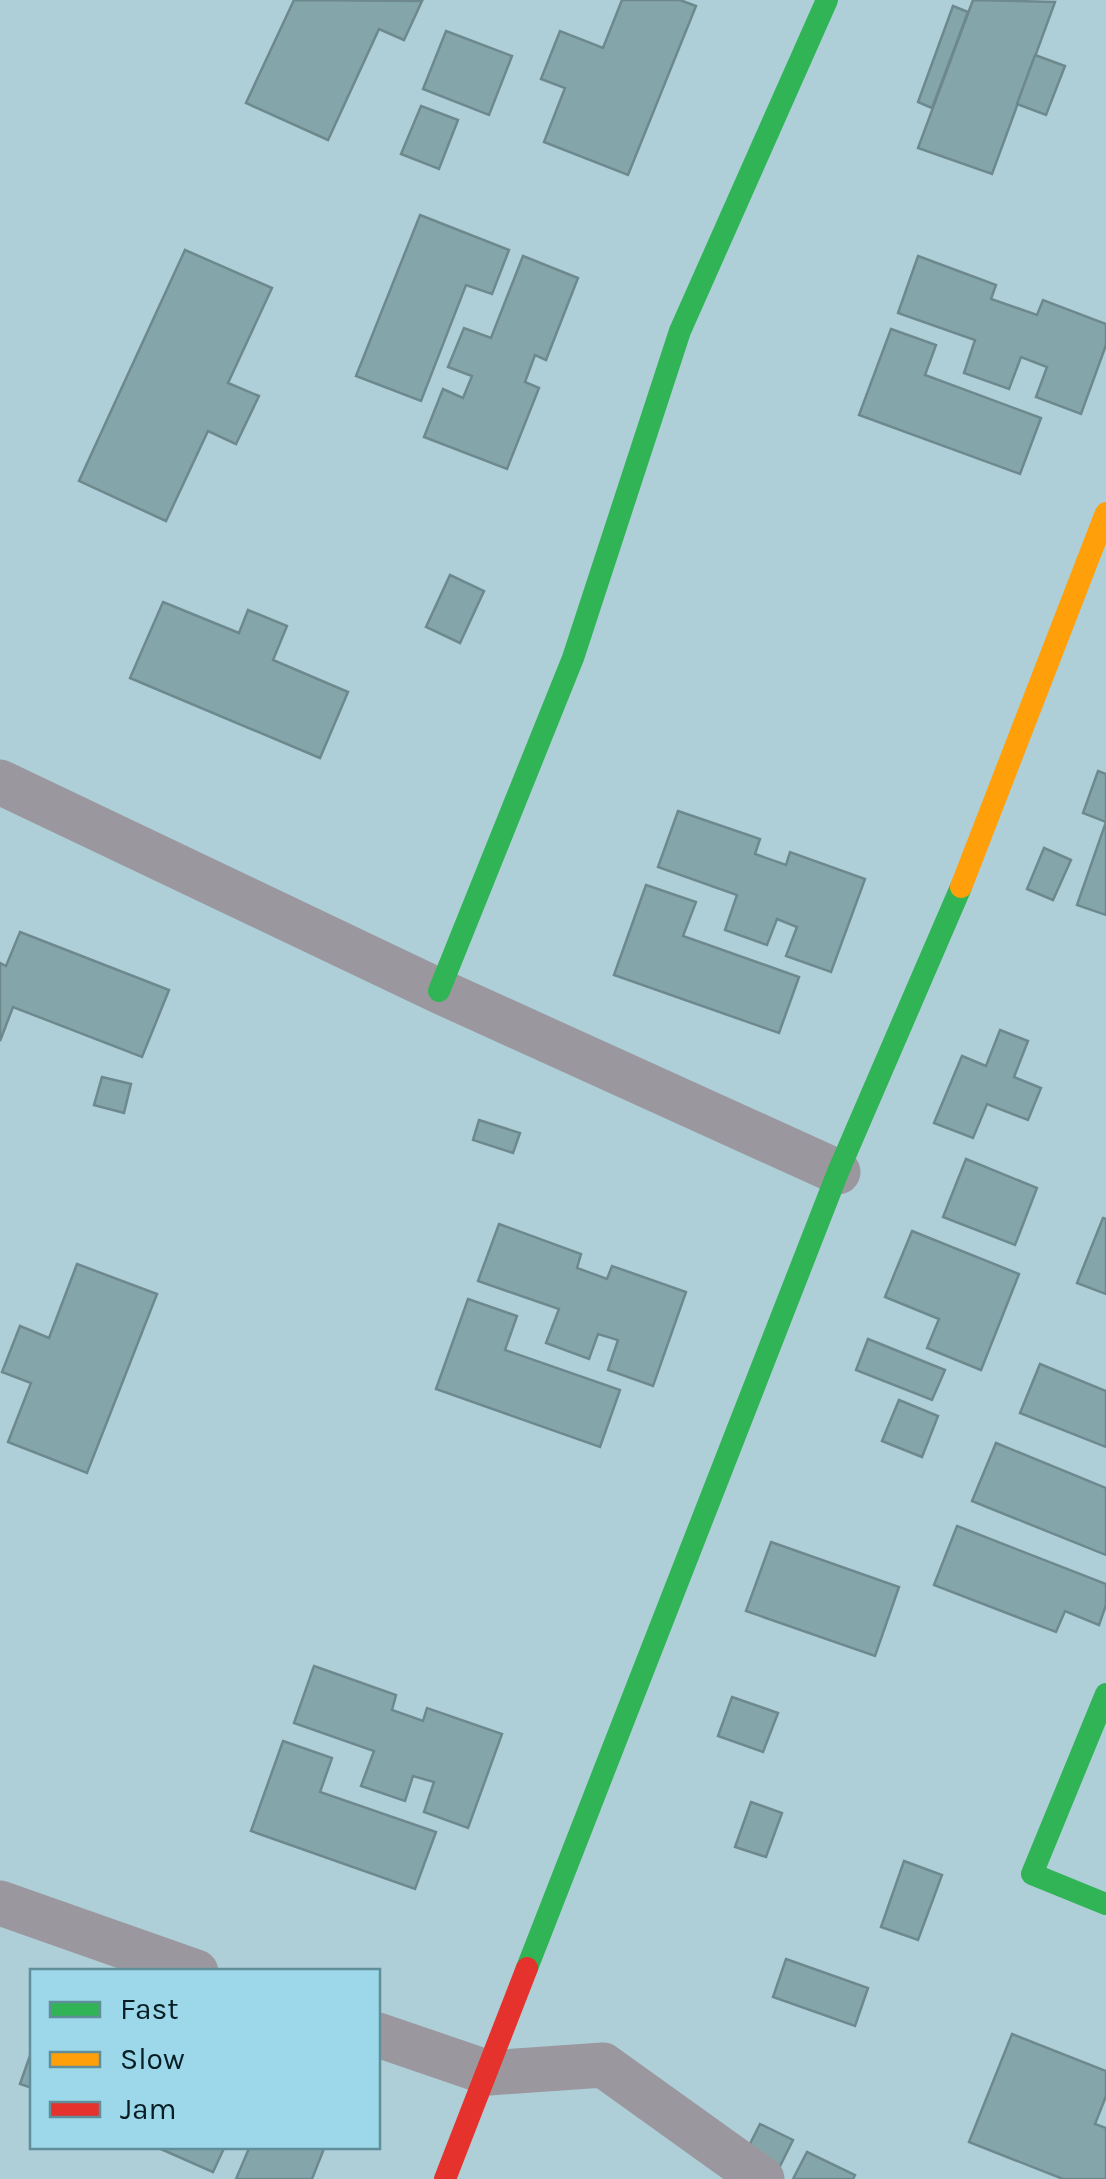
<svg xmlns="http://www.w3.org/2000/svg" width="1106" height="2179" font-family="Karla,sans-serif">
<rect width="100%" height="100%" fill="#aeced8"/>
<g fill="#84a6ab" stroke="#6e898e" stroke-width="2.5">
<polygon points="294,0 422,1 404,40 379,29 328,140 246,103"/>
<polygon points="622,0 680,0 696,6 628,175 544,142 565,88 541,79 560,31 603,48"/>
<polygon points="973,0 1055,2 992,174 918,148"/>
<polygon points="953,6 968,12 932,108 918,102"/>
<polygon points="446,31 512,56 489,115 423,89"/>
<polygon points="1035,55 1065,66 1046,115 1017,104"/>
<polygon points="421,106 458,120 439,169 401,154"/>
<polygon points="420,215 509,250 492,294 466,285 421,401 356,376"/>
<polygon points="185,250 272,288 228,383 259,396 236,444 208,431 166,521 79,481"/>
<polygon points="523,256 578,278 546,360 535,355 525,382 539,388 507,469 424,437 443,389 463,398 472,376 448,367 464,328 491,338"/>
<polygon points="918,256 996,285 991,299 1037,315 1043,300 1106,324 1106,345 1081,414 1036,397 1047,367 1021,357 1009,389 964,373 975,340 898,313"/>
<polygon points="891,329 936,345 925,375 1041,418 1020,474 859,415"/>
<polygon points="450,575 484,591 460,643 426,627"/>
<polygon points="163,602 239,633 248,610 287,626 273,660 348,692 320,758 130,678"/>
<polygon points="1098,771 1106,774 1106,822 1083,813"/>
<polygon points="678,811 760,839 755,854 786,865 790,852 865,879 831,972 786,956 797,927 777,919 767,945 725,930 737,895 658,867"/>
<polygon points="1106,822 1106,915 1077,905"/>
<polygon points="1044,848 1071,860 1053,900 1027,889"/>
<polygon points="646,885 696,902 683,936 799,977 779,1033 614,975"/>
<polygon points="20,932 169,990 142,1057 13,1007 0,1041 0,963 6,966"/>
<polygon points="1000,1030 1028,1041 1014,1077 1041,1088 1028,1120 987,1104 973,1138 934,1123 962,1056 986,1066"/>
<polygon points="102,1077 131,1084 124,1113 94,1105"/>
<polygon points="479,1120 520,1133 513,1153 473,1140"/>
<polygon points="966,1159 1037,1188 1015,1245 943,1217"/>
<polygon points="1103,1218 1106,1219 1106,1294 1077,1283"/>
<polygon points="499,1224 581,1254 577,1268 607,1279 612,1266 686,1292 653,1386 608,1370 618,1340 598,1334 589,1359 546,1343 559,1309 478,1281"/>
<polygon points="912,1231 1019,1274 981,1370 927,1348 939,1319 885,1297"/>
<polygon points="77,1264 157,1294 87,1473 8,1442 31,1383 2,1372 20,1326 49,1338"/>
<polygon points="468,1299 517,1316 505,1350 620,1390 600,1447 436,1389"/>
<polygon points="868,1339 945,1370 932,1400 856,1370"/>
<polygon points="1040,1364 1106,1391 1106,1447 1020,1413"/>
<polygon points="899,1400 938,1416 922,1457 882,1441"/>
<polygon points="996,1443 1106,1488 1106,1555 972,1501"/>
<polygon points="957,1526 1106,1584 1106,1605 1099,1625 1065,1611 1056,1632 934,1585"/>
<polygon points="771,1542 899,1587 875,1656 746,1611"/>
<polygon points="314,1666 396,1695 392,1710 423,1721 427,1708 502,1734 468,1828 424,1812 434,1782 413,1776 405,1801 361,1786 374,1751 294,1723"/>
<polygon points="732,1697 778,1713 763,1752 718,1736"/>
<polygon points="283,1741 332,1758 320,1792 436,1832 415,1889 251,1831"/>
<polygon points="751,1802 782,1813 766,1857 735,1847"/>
<polygon points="904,1861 942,1875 918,1940 881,1927"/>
<polygon points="786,1959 868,1988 855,2026 773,1997"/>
<polygon points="1012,2034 1106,2071 1106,2096 1095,2124 1106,2128 1106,2179 1063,2179 969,2142"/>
<polygon points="32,2050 32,2088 20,2084"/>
<polygon points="760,2124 793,2140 778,2170 745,2154"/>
<polygon points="154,2146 225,2146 213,2172"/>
<polygon points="250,2146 325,2146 312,2179 236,2179"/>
<polygon points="807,2152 855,2175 853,2179 793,2179"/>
</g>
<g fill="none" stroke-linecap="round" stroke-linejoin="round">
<g stroke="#9a989e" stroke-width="45">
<polyline points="0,782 439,991 838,1172"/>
<polyline points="0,1903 196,1972"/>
<polyline points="378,2035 489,2073 603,2065 762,2179"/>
</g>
<g stroke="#30b455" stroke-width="22">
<polyline points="439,991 573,658 680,331 827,0"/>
<polyline points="1106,1694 1032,1874 1106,1904"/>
<polyline points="527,1968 838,1172 961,887"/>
</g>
<polyline stroke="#ff9f0a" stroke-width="22" points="961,887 1106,513"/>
<polyline stroke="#e5322d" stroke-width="22" points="445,2179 527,1968"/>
</g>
<rect x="30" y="1969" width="350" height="180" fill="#9cd8e9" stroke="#608e9a" stroke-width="2.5"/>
<rect x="50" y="2002" width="50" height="15" fill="#30b455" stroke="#608e9a" stroke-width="2.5"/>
<text x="120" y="2019" font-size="30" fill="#061e24">Fast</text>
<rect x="50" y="2052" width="50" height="15" fill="#ff9f0a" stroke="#608e9a" stroke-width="2.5"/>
<text x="120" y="2069" font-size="30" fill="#061e24">Slow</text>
<rect x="50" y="2102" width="50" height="15" fill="#e5322d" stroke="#608e9a" stroke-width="2.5"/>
<text x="120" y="2119" font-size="30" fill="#061e24">Jam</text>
</svg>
